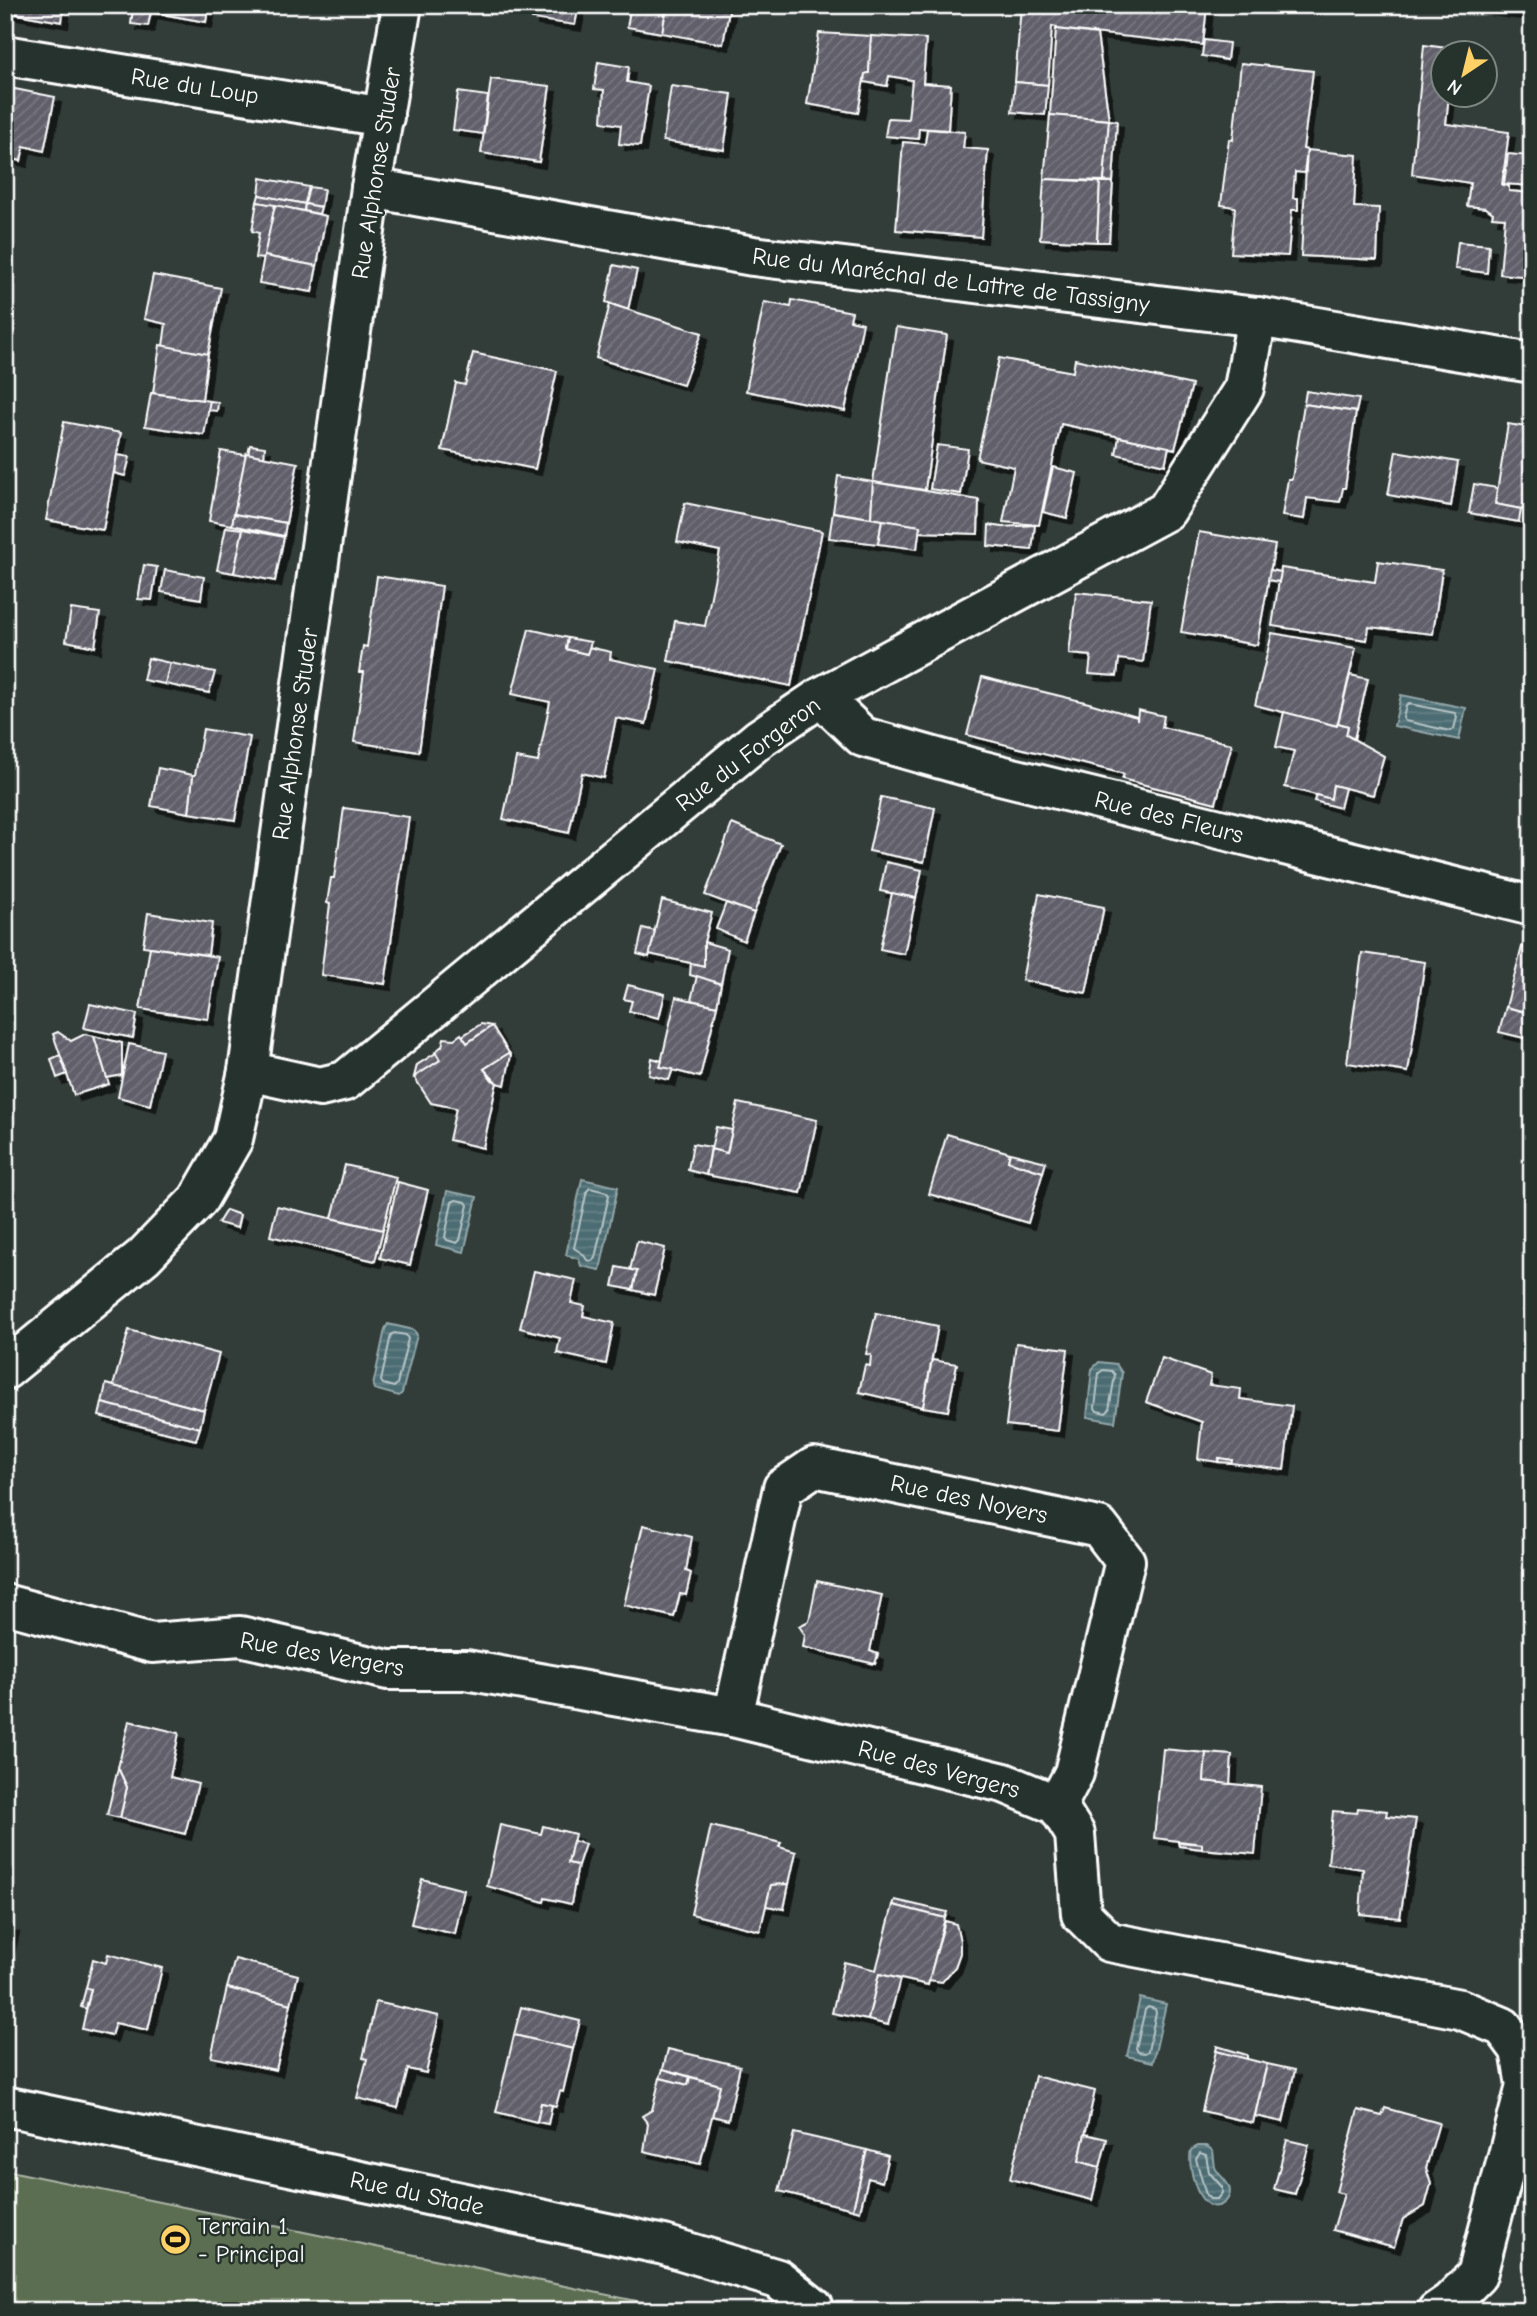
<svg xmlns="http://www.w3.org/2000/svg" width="1537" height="2316" font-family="'Comic Neue',sans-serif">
<defs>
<pattern id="water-rules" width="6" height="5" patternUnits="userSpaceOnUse" patternTransform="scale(1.75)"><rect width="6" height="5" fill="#4b6c72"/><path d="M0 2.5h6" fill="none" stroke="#668287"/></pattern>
<pattern id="building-hatch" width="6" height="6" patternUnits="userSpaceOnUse" patternTransform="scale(1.75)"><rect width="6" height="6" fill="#605f6b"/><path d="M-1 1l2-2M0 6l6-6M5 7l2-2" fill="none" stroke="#787781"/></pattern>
<filter id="shadow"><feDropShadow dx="6" dy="6" stdDeviation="0" flood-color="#0009"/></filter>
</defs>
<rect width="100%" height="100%" fill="#323c39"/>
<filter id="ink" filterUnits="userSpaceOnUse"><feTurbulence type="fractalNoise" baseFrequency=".0143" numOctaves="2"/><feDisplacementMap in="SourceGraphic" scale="14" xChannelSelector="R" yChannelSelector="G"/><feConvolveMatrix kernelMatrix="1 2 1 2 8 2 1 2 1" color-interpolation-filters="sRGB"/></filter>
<g filter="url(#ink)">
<polygon fill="#5c6e51" stroke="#aeb6a8" stroke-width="2" points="5,2170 685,2311 5,2311"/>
<g fill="url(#water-rules)" stroke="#93a7aa" stroke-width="2">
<polygon points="1401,695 1466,708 1459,740 1394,726"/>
<polygon points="582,1179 618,1187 600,1270 581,1266 579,1259 566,1255"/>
<polygon points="447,1191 477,1197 464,1252 436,1245"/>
<polygon points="388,1324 414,1330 417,1335 402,1393 399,1396 374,1389 373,1386 385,1329"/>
<polygon points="1099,1362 1116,1364 1122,1373 1115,1422 1087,1417 1092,1369"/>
<polygon points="1140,1998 1166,2004 1153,2062 1127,2056"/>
<path d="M1198,2146h9l6,5c1,5 1,11 2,16 4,11 22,18 12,33 -2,2 -6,6 -9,6 -21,5 -31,-42 -27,-56z"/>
</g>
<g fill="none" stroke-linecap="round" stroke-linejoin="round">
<g stroke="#b7c4c7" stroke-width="2">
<polygon points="1409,704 1455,713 1457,717 1454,729 1450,731 1405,721 1403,718 1406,706"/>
<polygon points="590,1188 606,1192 609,1195 595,1258 592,1261 587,1260 583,1254 574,1248 587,1191"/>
<polygon points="456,1200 466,1202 468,1205 460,1240 457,1243 447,1240 445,1237 452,1202"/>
<polygon points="394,1333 406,1335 408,1339 397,1384 394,1387 383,1384 381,1381 391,1335"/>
<polygon points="1103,1370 1112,1371 1115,1375 1109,1410 1106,1413 1097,1411 1095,1408 1099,1373"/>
<polygon points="1148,2007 1155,2009 1156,2013 1148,2051 1145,2053 1138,2052 1136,2048 1145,2010"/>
<polygon points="1200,2153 1206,2155 1209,2172 1222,2187 1222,2193 1217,2199 1210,2199 1206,2195 1196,2159"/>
</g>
</g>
<g fill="url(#building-hatch)" stroke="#fff" stroke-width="2" filter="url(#shadow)">
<polygon points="5,5 64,5 62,22 5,12"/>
<polygon points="129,5 209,5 206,22 128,8"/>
<polygon points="534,5 579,5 575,25 532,19"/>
<polygon points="631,5 667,5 662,33 627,27"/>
<polygon points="667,5 730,5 723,44 662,33"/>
<polygon points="1021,5 1207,5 1203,45 1056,29 1057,27 1052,26 1048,85 1015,82"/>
<polygon points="1451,5 1532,5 1532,15 1476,8"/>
<polygon points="133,9 151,12 148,26 131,24"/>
<polygon points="1056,29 1097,34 1109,120 1050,115"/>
<polygon points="819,33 871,36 869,73 865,74 858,113 807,104"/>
<polygon points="871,36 926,39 923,83 951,85 948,130 919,128 918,139 885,136 888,118 908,119 912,80 889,76 887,86 864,82 865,74 869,73"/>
<polygon points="1204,40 1229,43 1227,60 1202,56"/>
<polygon points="1424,45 1454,49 1454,52 1442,52 1442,94 1449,94 1446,124 1509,132 1502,185 1509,186 1509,191 1532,193 1532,277 1500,274 1505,218 1492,217 1493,213 1486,208 1467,206 1470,183 1412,174"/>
<polygon points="598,62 629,67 627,82 649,86 640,146 619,144 621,125 602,122 604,90 594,89"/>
<polygon points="1241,63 1313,71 1303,149 1307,150 1304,173 1295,172 1293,198 1298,198 1298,210 1292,210 1288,256 1231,253 1235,207 1221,205 1229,139 1233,140"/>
<polygon points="491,79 550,86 539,162 481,153"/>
<polygon points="1015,82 1048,85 1045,115 1012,112"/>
<polygon points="671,86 732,94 724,150 663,141"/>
<polygon points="5,87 55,97 44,151 24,146 21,161 5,157"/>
<polygon points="458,92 488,96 483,134 453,130"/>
<polygon points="1050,115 1109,120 1104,181 1044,179"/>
<polygon points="1532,117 1532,186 1504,184 1508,154 1529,156"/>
<polygon points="1109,120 1117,121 1113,182 1104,181"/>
<polygon points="927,129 965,132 963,148 988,150 981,237 896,230 903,142 925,144"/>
<polygon points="1307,150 1357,155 1354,207 1379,208 1377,260 1301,256"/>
<polygon points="261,178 309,187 305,204 259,195"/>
<polygon points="1044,179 1100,182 1097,242 1040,239"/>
<polygon points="1100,182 1113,182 1109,242 1097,242"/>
<polygon points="309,187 324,189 321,207 305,204"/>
<polygon points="259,195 305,204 304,211 257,202"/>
<polygon points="257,202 275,205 264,259 255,258 259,233 252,231"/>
<polygon points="305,204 321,207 319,214 304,211"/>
<polygon points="275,205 326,216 317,266 264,256"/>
<polygon points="1458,242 1489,245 1487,273 1455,269"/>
<polygon points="264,256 317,266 312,292 259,283"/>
<polygon points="614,265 637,270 628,310 606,302"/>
<polygon points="153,275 221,288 208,354 163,346 166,324 144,319"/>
<polygon points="792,300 852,312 850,320 863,323 845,411 746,391 764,302 791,307"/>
<polygon points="610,304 702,333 683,385 596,358"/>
<polygon points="896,327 947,335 925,490 873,482"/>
<polygon points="160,345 208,354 202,400 153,393"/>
<polygon points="473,353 557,371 535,469 442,450 456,383 465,385"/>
<polygon points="999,358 1073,372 1075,359 1192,385 1175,449 1061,424 1039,525 1003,522 1014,467 977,459"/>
<polygon points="1306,391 1359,399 1356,412 1304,404"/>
<polygon points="151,393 210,401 204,435 145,426"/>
<polygon points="210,401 218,402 217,411 208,410"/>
<polygon points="1304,404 1356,412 1345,488 1343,488 1340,502 1307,498 1304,519 1282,516 1288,479 1292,479"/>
<polygon points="64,422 121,433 103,530 46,520"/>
<polygon points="1508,424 1532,428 1532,511 1495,504"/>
<polygon points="1119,437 1169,447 1165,465 1116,454"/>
<polygon points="250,445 265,447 264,457 248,454"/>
<polygon points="937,445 968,449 961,494 930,489"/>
<polygon points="221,451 246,455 232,525 209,521"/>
<polygon points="1396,451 1458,462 1451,506 1388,495"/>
<polygon points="246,453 298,463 286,523 234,514"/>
<polygon points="117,455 130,457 125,476 114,473"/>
<polygon points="1053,467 1077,473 1067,518 1043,512"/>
<polygon points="838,476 873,482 871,518 833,512"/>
<polygon points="873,482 979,500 978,534 919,532 920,526 871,518"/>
<polygon points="1474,484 1497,488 1495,504 1521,509 1519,522 1469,513"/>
<polygon points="685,503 822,531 791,686 668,661 675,621 705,626 720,551 677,542"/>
<polygon points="833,512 882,520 878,544 829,538"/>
<polygon points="234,514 286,523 284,536 232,525"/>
<polygon points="882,520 920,526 917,549 878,544"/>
<polygon points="989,525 1002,527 1035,525 1032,550 988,546"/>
<polygon points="226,527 243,529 234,573 217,570"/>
<polygon points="243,529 284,537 275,581 234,573"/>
<polygon points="1199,532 1275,545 1257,645 1181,632"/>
<polygon points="1378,561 1442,570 1433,634 1369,627 1367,640 1272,626 1281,568 1375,582"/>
<polygon points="144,565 157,567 152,600 138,599"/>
<polygon points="165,570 204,577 201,599 161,592"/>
<polygon points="1270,570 1281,572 1279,582 1268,580"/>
<polygon points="377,576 442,586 419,752 354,742 364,672 359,672 363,646 367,647"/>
<polygon points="1076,592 1151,600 1143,662 1119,659 1117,676 1089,674 1091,656 1069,654"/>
<polygon points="71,609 100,613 95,647 66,641"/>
<polygon points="529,629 568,638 566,649 587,654 588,647 611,652 610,659 658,669 646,724 616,718 604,778 582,773 569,833 503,819 516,758 538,762 550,702 512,694"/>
<polygon points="1272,633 1356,648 1337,726 1255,705"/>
<polygon points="568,638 591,642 587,654 566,649"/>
<polygon points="148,658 170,663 165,684 143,680"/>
<polygon points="170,663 215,672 209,693 165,684"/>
<polygon points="1350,675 1368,679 1354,739 1346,735 1348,726 1338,723"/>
<polygon points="982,677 1089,703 1137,717 1137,721 1138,710 1164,716 1162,727 1232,744 1216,803 1122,779 1124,774 967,735"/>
<polygon points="1284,712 1337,726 1338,723 1348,726 1346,735 1384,756 1373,795 1333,785 1331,799 1285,787 1294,751 1276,747"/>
<polygon points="203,729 250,737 235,820 189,813 193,775 195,775"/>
<polygon points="158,768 193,775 189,813 151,806"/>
<polygon points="1333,785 1345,788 1340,808 1314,801 1316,795 1331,799"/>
<polygon points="881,797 935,808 924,862 869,851"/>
<polygon points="344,808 409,817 385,984 321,975 330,904 327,903 331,878 334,878"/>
<polygon points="732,824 781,844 754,913 705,895"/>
<polygon points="886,862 922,870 916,898 880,891"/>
<polygon points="892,893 916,898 904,954 880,949"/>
<polygon points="1039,894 1104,907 1086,993 1022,980"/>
<polygon points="662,900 712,913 704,942 704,966 649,954"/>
<polygon points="726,903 754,913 744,941 716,929"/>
<polygon points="148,913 212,923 208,955 143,946"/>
<polygon points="643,928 655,931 649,957 637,954"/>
<polygon points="704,942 728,949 721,984 690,975 691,963 704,966"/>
<polygon points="150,947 218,957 208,1019 140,1009"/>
<polygon points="1522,947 1532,949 1532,1014 1506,1007"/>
<polygon points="1362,953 1425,962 1408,1072 1347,1063"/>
<polygon points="697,976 721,984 717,1006 691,1000"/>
<polygon points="628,985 665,994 659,1018 629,1011 632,1001 624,999"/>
<polygon points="676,997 717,1006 700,1077 660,1067"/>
<polygon points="90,1004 137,1014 133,1038 84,1028"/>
<polygon points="1506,1007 1532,1014 1532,1040 1499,1032"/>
<polygon points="481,1024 492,1026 467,1043 462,1036"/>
<polygon points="492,1026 509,1053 484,1069 492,1080 497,1082 483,1148 449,1140 456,1108 431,1103 414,1077 440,1060 435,1052 442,1046 444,1038 454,1039 461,1034 467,1043"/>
<polygon points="58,1032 71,1041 85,1034 94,1036 109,1084 74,1095 53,1034"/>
<polygon points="94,1036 122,1043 122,1075 107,1078"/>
<polygon points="129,1044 162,1051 150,1105 118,1097"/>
<polygon points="436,1053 440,1060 414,1077 417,1065"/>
<polygon points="509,1053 511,1055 505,1085 497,1083 484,1069"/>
<polygon points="60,1055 67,1074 57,1078 51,1059"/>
<polygon points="652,1058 662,1061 660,1067 673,1069 669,1080 649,1075"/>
<polygon points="738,1103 817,1120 801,1193 706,1175 711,1149 727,1153"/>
<polygon points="716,1127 732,1130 727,1153 711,1149"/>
<polygon points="947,1134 1010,1153 1008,1161 1043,1172 1028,1223 929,1194"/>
<polygon points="693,1144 711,1147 706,1175 688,1170"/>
<polygon points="1010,1153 1046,1162 1043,1172 1008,1161"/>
<polygon points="345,1165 396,1177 383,1230 332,1218"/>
<polygon points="398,1182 428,1190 410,1265 380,1258"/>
<polygon points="277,1206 383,1230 375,1261 270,1236"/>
<polygon points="226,1210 240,1215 237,1228 218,1223"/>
<polygon points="637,1241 665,1248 654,1295 633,1290 637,1271 630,1270"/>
<polygon points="617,1267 637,1271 633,1290 613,1286"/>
<polygon points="534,1271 576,1280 571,1303 585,1306 583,1316 614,1323 606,1364 557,1353 560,1338 520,1328"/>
<polygon points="876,1313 938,1326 923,1407 859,1392 865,1365 870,1366 871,1355 866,1354"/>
<polygon points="129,1330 219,1354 204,1410 113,1386"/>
<polygon points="1016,1343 1068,1349 1058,1431 1006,1425"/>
<polygon points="1162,1358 1211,1375 1209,1385 1241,1389 1240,1399 1292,1406 1284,1470 1231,1463 1232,1460 1219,1458 1218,1462 1198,1459 1202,1422 1146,1402"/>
<polygon points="932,1360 957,1364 948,1411 923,1407"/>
<polygon points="106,1384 204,1410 200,1428 102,1403"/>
<polygon points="102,1403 200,1428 196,1440 99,1416"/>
<polygon points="1219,1458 1232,1460 1231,1463 1218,1462"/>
<polygon points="643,1525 692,1537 686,1571 691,1573 686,1595 680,1594 674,1617 624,1605"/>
<polygon points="817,1581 882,1595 870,1651 878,1654 875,1664 803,1647 805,1635 799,1626 809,1621"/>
<polygon points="129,1721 179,1733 170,1777 198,1784 185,1834 120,1818 127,1787 118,1768"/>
<polygon points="1163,1749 1206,1753 1204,1781 1261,1787 1255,1854 1202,1849 1202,1844 1154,1838"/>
<polygon points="1206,1753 1232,1755 1230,1784 1204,1781"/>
<polygon points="118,1768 127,1787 120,1818 107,1815"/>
<polygon points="1358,1808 1387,1811 1386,1816 1416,1819 1400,1918 1360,1914 1363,1869 1328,1864 1333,1811 1357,1813"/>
<polygon points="500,1825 541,1834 543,1826 575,1834 568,1863 578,1865 571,1904 545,1898 544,1902 487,1886"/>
<polygon points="711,1826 781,1843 779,1847 796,1852 789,1884 771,1885 760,1931 691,1914"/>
<polygon points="573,1841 585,1844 578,1865 568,1863"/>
<polygon points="1178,1842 1202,1844 1202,1849 1179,1846"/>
<polygon points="422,1879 464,1890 455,1934 411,1924"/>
<polygon points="789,1884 784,1909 766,1906 771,1885"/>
<polygon points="895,1900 947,1912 945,1918 893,1905"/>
<polygon points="893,1905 945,1918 928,1985 879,1974 868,2020 832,2013 844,1962 876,1970"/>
<polygon points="945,1921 956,1924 960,1941 960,1953 955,1967 942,1982 929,1980"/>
<polygon points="5,1925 13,1926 5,1963"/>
<polygon points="108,1954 162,1968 148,2030 115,2023 111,2036 82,2029 91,1989 86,1988 93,1959 106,1963"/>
<polygon points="235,1959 298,1975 291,2004 227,1988"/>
<polygon points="879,1974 900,1979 888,2025 868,2020"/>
<polygon points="86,1988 91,1989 86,2009 81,2007"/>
<polygon points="227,1988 291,2004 276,2070 211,2057"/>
<polygon points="376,2002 439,2016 426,2073 408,2069 398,2108 357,2098 367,2059 363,2058"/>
<polygon points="521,2007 580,2021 573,2049 514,2035"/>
<polygon points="514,2035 573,2049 563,2092 560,2091 556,2106 541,2103 537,2122 496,2112"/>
<polygon points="1217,2046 1247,2055 1247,2060 1216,2051"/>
<polygon points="668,2049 740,2066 728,2120 712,2116 720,2085 663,2069"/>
<polygon points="1216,2051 1267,2064 1253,2123 1202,2111"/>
<polygon points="1267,2064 1295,2070 1283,2122 1255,2116"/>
<polygon points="663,2069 690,2077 688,2085 660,2078"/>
<polygon points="1035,2076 1095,2091 1079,2161 1100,2167 1092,2200 1010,2179"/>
<polygon points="690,2077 720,2085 700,2164 644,2151 648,2124 642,2116 652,2110 660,2078 688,2085"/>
<polygon points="541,2103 552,2105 548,2124 537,2122"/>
<polygon points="1385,2108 1439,2123 1426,2168 1431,2184 1425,2206 1403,2219 1394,2247 1333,2230 1344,2194 1336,2192 1358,2110 1382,2116"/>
<polygon points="794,2133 867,2150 853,2209 779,2191"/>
<polygon points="1085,2134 1107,2139 1100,2167 1079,2161"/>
<polygon points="1287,2140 1309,2145 1295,2194 1274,2189"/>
<polygon points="867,2150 888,2156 882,2182 868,2178 860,2211 853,2209"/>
</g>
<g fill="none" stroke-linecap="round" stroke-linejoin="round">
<defs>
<g id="street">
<polyline points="5,55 384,117"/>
<polyline points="371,188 753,256 1257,317 1532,363"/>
<polyline points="821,697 863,737 980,770 1532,906"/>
<polyline points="248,1071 320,1087 345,1081 760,738 821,697 1166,511 1244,388 1257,317"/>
<polyline points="5,1370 144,1256 198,1200 233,1139 248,1071 371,188 402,5"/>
<polyline points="5,1604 152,1643 240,1636 388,1670 466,1670 733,1717 1004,1783 1057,1805 1075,1834 1081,1914 1109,1942 1460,2009 1503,2027 1520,2050 1526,2086 1477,2275 1450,2302 1437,2311"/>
<polyline points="733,1717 783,1488 814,1467 1099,1527 1125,1561 1074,1773 1057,1805"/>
<polyline points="5,2106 664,2245 778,2279 814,2308 815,2311"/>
</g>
</defs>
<use href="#street" stroke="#fff" stroke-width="44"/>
<use href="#street" stroke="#26332d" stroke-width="38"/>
</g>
</g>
<defs>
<symbol id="stadium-disc" viewBox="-11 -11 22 22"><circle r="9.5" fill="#ffd166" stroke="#26332d"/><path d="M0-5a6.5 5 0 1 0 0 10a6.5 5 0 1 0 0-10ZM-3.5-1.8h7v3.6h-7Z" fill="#111"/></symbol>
</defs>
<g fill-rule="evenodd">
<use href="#stadium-disc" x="158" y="2222" width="35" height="35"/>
</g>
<g text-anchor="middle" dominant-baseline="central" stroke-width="5" stroke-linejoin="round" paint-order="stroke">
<g font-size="24" fill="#fff" stroke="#26332d">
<text transform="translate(195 86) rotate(9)">Rue du Loup</text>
<text transform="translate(376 173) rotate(-81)">Rue Alphonse Studer</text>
<text transform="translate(951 280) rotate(7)">Rue du Maréchal de Lattre de Tassigny</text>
<text transform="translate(295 734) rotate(-82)">Rue Alphonse Studer</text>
<text transform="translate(748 754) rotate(-37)">Rue du Forgeron</text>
<text transform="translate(1169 817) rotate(14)">Rue des Fleurs</text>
<text transform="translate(969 1499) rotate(12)">Rue des Noyers</text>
<text transform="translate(322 1654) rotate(10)">Rue des Vergers</text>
<text transform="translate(939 1769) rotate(15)">Rue des Vergers</text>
<text transform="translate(417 2193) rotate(12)">Rue du Stade</text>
</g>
<g font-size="24" fill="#fff" stroke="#26332d" text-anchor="start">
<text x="198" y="2226">Terrain 1<tspan x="198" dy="28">- Principal</tspan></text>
</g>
</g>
<rect width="1537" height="2316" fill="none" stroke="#26332d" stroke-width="28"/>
<rect x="14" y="14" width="1509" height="2288" fill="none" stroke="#fff" stroke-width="2.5" filter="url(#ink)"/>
<g transform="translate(1464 74) rotate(215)"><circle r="33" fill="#26332d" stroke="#7d8581" stroke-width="2"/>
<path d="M0-5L12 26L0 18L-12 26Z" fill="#ffd166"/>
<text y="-10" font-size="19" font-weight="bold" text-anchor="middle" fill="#ffffff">N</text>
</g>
</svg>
